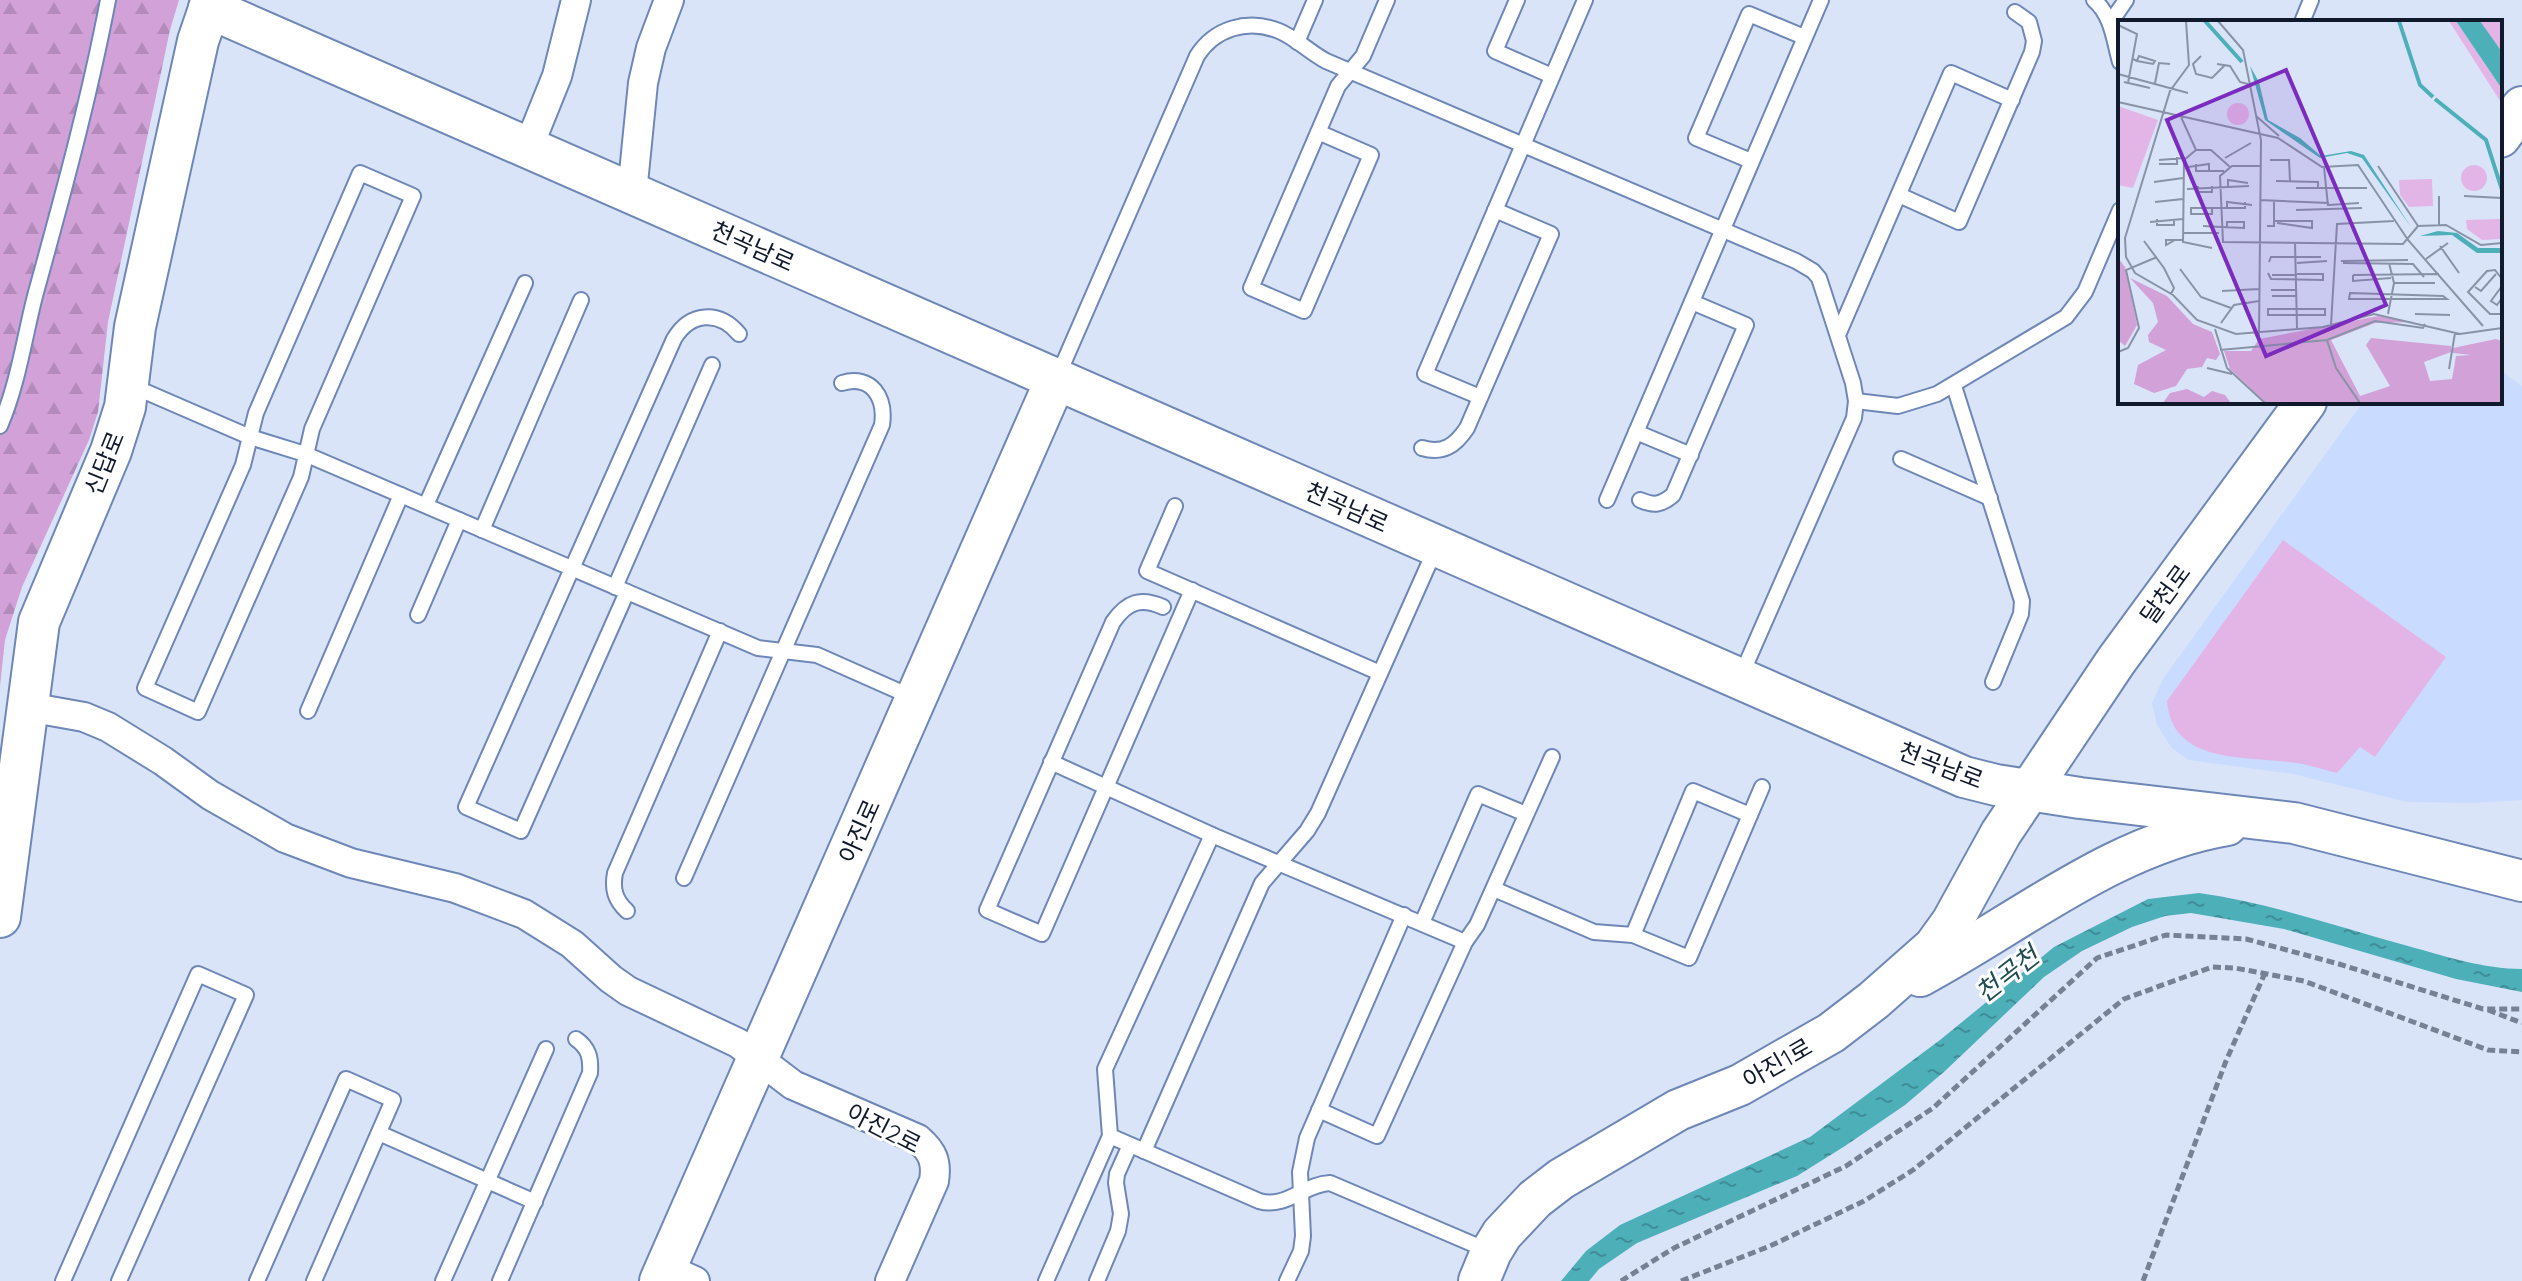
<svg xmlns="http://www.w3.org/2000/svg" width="2522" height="1281" font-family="Quicksand,'Noto Sans KR',sans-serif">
<defs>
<pattern id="forest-firs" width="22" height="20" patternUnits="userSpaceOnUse" patternTransform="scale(2)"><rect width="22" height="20" fill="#d2a1d7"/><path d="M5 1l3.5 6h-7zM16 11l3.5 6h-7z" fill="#b38ab9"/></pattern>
<pattern id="water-ripples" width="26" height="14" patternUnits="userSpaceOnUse" patternTransform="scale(2)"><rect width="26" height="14" fill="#4db0b9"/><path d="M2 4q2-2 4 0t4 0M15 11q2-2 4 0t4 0" fill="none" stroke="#3f8e97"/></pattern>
</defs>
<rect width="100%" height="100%" fill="#d9e4f9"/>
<polygon fill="#c9dbff" points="2500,370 2522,386 2522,800 2472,803 2407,802 2293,774 2188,760 2171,747 2157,725 2152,703 2163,679 2363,402 2500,402"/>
<polygon fill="url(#forest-firs)" points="0,0 179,0 170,30 108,322 98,412 89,440 22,587 5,640 0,686"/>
<path fill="#e3b5e7" d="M2283,540l163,117 -71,100 -15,-10 -23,26c-16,-4 -33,-10 -49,-11 -47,-6 -116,1 -121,-61z"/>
<path fill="url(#water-ripples)" d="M2199,893c71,10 140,34 209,53 36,10 76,23 114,23v23l-66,-13 -172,-50 -93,-16 -26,3 -33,11 -50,24 -38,26 -99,94 -40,34 -60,41 -48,30 -160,67 -38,26 -10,12h-28l25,-30 34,-26 190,-88 130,-97 114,-93 94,-48z"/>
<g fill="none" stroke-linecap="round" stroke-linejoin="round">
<defs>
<g id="lane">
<polyline points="1517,0 1495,51 1552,76"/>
<path d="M2094,0c18,15 20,41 26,62"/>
<polyline points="2302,22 2311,0"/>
<polyline points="2110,23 2126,0"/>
<polyline points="1297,42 1315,0"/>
<polyline points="1318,132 1371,155 1304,311 1251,288 1338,86 1363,56 1387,0"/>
<polyline points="1751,161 1696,138 1749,14 1804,37"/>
<polygon points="360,173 413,196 312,429 301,477 198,712 145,688 243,465 256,413"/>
<polyline points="1899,195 1959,222 2032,52 2034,41 2029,22 2015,12"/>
<polyline points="1838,335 1951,73 2012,100"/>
<path d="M1057,378l140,-322c17,-27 50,-38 82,-25 17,7 30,21 47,30l470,200 17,10 6,7 34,105 3,18 -2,17 -114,260"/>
<polyline points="130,385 250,437 305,454 758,648 817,655 914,698"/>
<polyline points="1954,386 2022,601 2021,614 1993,682"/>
<polyline points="1480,397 1425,374 1585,0"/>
<polyline points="1856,401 1898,406 1937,394 2066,317 2085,292 2120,210"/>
<path d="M0,426c18,-42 24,-87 35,-130 27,-98 54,-196 73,-296"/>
<polyline points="1636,432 1691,455"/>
<path d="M1422,448c21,6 33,-2 45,-20l84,-194 -56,-24"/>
<polyline points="1901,459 1990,498"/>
<polyline points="1607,500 1821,0"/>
<path d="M1640,500c14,6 21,5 33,-5l73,-170 -54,-23"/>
<polyline points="426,505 525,283"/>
<polyline points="1175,506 1147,571 1380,673"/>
<polyline points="482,530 581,300"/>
<polyline points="615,587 712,365"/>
<path d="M627,592l-106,239 -55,-24 208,-468c16,-27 45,-29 65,-5"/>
<path d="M1163,607c-23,-10 -36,-5 -50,15l-126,288 55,24 150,-344"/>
<polyline points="418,615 459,520"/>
<polyline points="308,711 401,495"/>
<polyline points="1051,762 1212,835 1465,942"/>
<path d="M684,878l198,-453c4,-27 -10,-51 -40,-42"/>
<polyline points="1494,889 1594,932 1633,935 1689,958 1762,787"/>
<path d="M627,911c-12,-11 -15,-22 -12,-38l105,-242"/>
<polyline points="1422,923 1478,794 1526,814"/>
<polyline points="1633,935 1693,791 1750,815"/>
<polyline points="1319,1110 1377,1136 1465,942 1477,925 1552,757"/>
<polyline points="379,1133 535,1202"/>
<path d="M1110,1136l149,65c27,8 45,-17 71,-18l159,68"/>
<polyline points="1144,1151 1262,883 1307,831 1318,813 1435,550"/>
<polyline points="63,1281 198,974 246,995 119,1281"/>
<polyline points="257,1281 346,1079 393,1100 314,1281"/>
<polyline points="443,1281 546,1049"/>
<path d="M500,1281l90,-208c1,-15 -1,-25 -14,-34"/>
<polyline points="1046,1281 1110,1136 1105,1069 1212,835"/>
<polyline points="1097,1281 1118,1231 1121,1214 1116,1183 1117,1174 1130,1145"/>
<polyline points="1287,1281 1301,1251 1303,1236 1300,1172 1307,1138 1404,915"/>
</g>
<g id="street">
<polyline points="528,148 557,76 576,0"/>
<polyline points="632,193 643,83 651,48 669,0"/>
<path d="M28,707l56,10 24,10 55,34 47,34 75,43 66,25 104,25 69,26 48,30 39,35 17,12 110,52 55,42 125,54c15,13 19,23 16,42l-44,100"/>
<polyline points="666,1268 695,1281"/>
</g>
<g id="secondary">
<polyline points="209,8 1964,777 1996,785 2080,798 2294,823 2522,881"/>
<polyline points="2500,137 2522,107"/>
<polyline points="0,917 39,622 111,451 125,407 135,327 198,41 212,0"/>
<path d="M1920,976c99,-53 193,-132 307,-151"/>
<polyline points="660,1281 1056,379"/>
<polyline points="1479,1281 1491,1252 1502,1234 1535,1199 1561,1179 1678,1110 1740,1085 1831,1033 1874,1000 1934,947 1952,922 2001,833 2116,661 2306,402"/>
</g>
</defs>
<use href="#lane" stroke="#6e87b6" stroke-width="18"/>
<use href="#street" stroke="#6e87b6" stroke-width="32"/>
<use href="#secondary" stroke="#6e87b6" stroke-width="44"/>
<g stroke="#778195" stroke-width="5" stroke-dasharray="8 4" stroke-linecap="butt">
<polyline points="2488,1010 2522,1023"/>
<polyline points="1621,1281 1674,1248 1846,1166 1933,1108 2097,958 2166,935 2246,939 2339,964 2483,1009 2522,1009"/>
<polyline points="1681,1281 1770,1246 1864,1201 1913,1170 2124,999 2212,967 2235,968 2304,981 2488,1050 2522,1052"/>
<polyline points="2143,1281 2226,1061 2265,973"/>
</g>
<use href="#lane" stroke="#fff" stroke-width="14"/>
<use href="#street" stroke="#fff" stroke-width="28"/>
<use href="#secondary" stroke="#fff" stroke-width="40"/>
</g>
<g text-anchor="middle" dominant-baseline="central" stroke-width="6" stroke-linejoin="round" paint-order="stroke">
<g font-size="24" fill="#111a2c" stroke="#fff">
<text transform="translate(753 246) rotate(24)">천곡남로</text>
<text transform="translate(104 463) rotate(-68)">신답로</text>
<text transform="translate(1347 507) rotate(24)">천곡남로</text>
<text transform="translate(2165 594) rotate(-54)">달천로</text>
<text transform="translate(1941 765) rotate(21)">천곡남로</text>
<text transform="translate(859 831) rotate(-66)">아진로</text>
<text transform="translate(1777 1063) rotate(-30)">아진1로</text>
<text transform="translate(884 1128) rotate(27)">아진2로</text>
</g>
<g font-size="26" font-style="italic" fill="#204d51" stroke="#fff">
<text transform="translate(2007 974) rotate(-38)">천곡천</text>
</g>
</g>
<g transform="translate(2118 20)">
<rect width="384" height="384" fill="#d9e4f9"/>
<path d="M331,1h7l46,68v15zM362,1h22v31l-13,-17z" fill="#e3b5e7"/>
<path d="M0,238l7,9 12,58 -12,21 -7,-6zM12,258l37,18 26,28 19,8 8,22 -4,6 -9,-2 -5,9 -15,2 -11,17 -22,7 -20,-9 4,-19 28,-15 -17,-8 -1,-7 10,-13 -5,-19zM260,296l34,6 -37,1 -44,17 29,56 30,-10 -24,-41 5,-7 80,8v6l-27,10 6,19 22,-2 4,-23 15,-1 -18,-2v-5l43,-9 6,2v62h-236l-36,-34 -6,-18h27l8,-12zM69,369l17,8 8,-6 13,4 6,8h-68l7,-10z" fill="#d2a1d7"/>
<path d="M0,86l40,14 -25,68 -15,-3z" fill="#e3b5e7"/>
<path d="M109 94a11 11 0 1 1 22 0a11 11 0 1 1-22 0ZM343 158a13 13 0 1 1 26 0a13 13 0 1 1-26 0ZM314,159l1,27 -24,1 -9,-12 -1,-15zM382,199v20l-18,1 -15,-11 -1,-9z" fill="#e3b5e7"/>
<path d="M338,1h24l22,31v37zM132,46l9,16 9,38 32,18 21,18 30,-5 13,4 47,72 -49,-69 -15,-5 -27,5 -55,-38zM320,211l19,2 21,15h24v5h-25l-25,-18 -32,1z" fill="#4db0b9"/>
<path fill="none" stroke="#4db0b9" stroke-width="4" d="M87,1l37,41M281,1l21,64 13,12M317,79l51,41 16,50"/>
<path fill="none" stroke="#8993a7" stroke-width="2" d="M68,1l3,44 -19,26 -45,147 1,19 9,16 38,22 24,25 39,14 87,-7 51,-13 86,20 42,-6M100,1l25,29 18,90 -2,196M0,5l19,9 -9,49M83,36l-8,8 3,10 16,4 12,-12M15,39l4,2 16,3 2,-3 -16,-5 -2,5M99,44l13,2 10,16 8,2M0,54l70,19M6,62l26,6M37,63l4,-20 11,1M0,82l160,36 44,29 36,-2 50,75 75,86M138,96l23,20M63,97l15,33M107,138l26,-15M41,140l25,-2M152,140h19l1,21M41,144h18v-7M78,144v7h28M143,146h-29l-12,10 3,66 180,2 15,-18M260,146l40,60 28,-1 35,20 21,-2M70,147l21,-3v7M206,147l4,39M158,161l42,1v7M36,162l29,-4M80,166v6h14v-6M110,166v-6l20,3M178,168h71M69,169l62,-3M321,176v29M346,176l38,2M142,180l69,3M37,182l28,-3M211,185l30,-2M94,188v6h-21v-6h54v-6M109,188v-6l25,3M178,190l66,-2M39,199v6h17v-6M156,201h38v7l-35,-5M32,202l33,-3M85,206l18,1 23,1v-6h-17v5M149,206h7v-26M65,213h36M57,220l-9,5v-5h17M26,221l20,27 10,20 -3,6M177,222l2,86M322,226l19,27M94,228l-29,-6 1,-82 12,-10h15l19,17M308,239l22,-16M223,241l67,-1M151,242l2,-5h50M179,243l30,-2M225,243l70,1 11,13M62,249l21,28 30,11M150,253l3,6 52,1v-6h-26M154,255h25M235,255l86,-1M235,255v6l38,-3M384,259l-7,-9 -8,1 -19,21 22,22h12M276,263h41M384,266l-11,15 6,4 5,-7M357,267l6,4 15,-17M153,270h26M104,271l37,-2M232,273l93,3 4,3h-98zM154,276h25M150,289h57v6h-57zM270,294l6,-31 -5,-20M297,294l35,1M103,303l13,-18 25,-4M213,305l6,-101 57,-3M97,309l12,39 38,35M209,320l9,28 24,35M102,330l107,-10 48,-19 48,7 2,-4M0,332l10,-4 11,-20 -13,-58 31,-13M89,348l25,6M331,349l6,-36"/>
<path fill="#7b2cbf" fill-opacity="0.15" stroke="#7b2cbf" stroke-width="4" d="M168,50l100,235 -120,51 -99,-236z"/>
<rect width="384" height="384" fill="none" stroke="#111a2c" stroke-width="4"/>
</g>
</svg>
